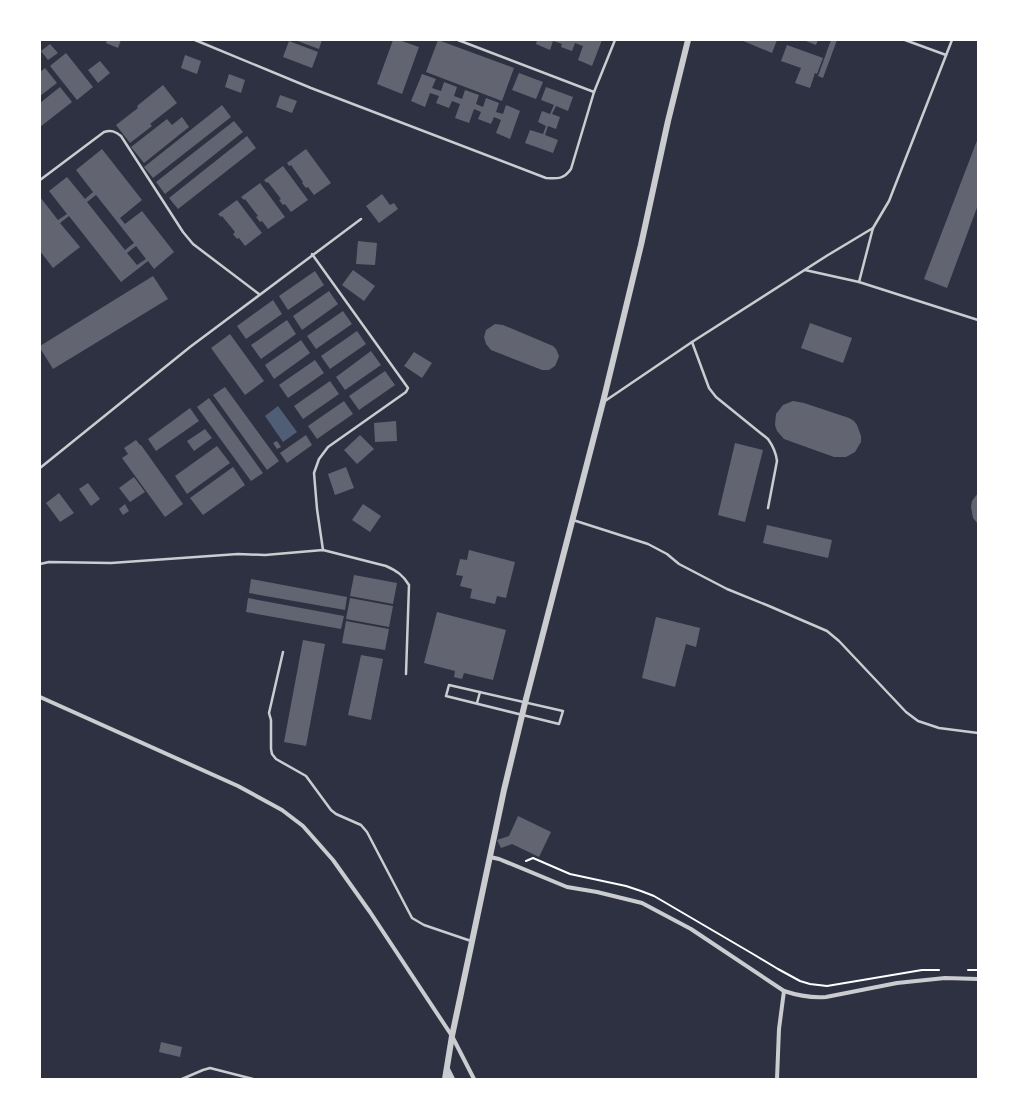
<svg xmlns="http://www.w3.org/2000/svg" width="1018" height="1119" font-family="'Crimson Pro',serif">
<rect width="100%" height="100%" fill="#2d3142"/>
<polygon fill="#4f5d75" points="278,406 297,432 283,442 265,416"/>
<g fill="#626471" fill-rule="evenodd">
<polygon points="107,40 121,40 118,48 106,43"/>
<polygon points="295,40 322,40 319,49"/>
<polygon points="393,40 399,40 419,47 402,94 377,84"/>
<polygon points="438,40 514,68 502,101 426,72"/>
<polygon points="537,40 585,41 602,40 592,66 578,60 583,46 575,43 572,51 561,47 562,44 553,41 550,50 536,44"/>
<polygon points="741,40 777,40 772,53"/>
<polygon points="803,40 818,40 816,45"/>
<polygon points="831,40 837,40 823,78 818,76"/>
<polygon points="289,41 318,52 312,68 283,57"/>
<polygon points="50,44 58,53 48,60 41,51"/>
<polygon points="787,45 823,58 817,74 815,73 810,88 795,83 801,68 781,61"/>
<polygon points="66,53 93,87 77,100 50,66"/>
<polygon points="185,55 201,61 197,74 181,68"/>
<polygon points="100,61 110,73 98,83 88,70"/>
<polygon points="45,68 57,83 40,96 40,72"/>
<polygon points="519,73 543,82 536,99 512,90"/>
<polygon points="229,74 245,80 241,93 225,87"/>
<polygon points="422,74 436,79 432,88 441,91 444,82 457,87 454,96 462,99 465,90 479,95 476,104 483,107 486,98 499,103 496,112 503,114 506,105 520,111 510,139 496,133 501,120 494,117 491,124 478,119 481,112 474,109 469,123 455,118 460,104 452,101 449,108 436,103 439,96 430,93 425,107 411,101"/>
<polygon points="163,85 177,103 150,124 152,126 130,143 116,125 138,108 137,106"/>
<polygon points="60,87 72,102 40,127 40,103"/>
<polygon points="546,87 573,97 568,111 556,106 552,114 560,117 556,129 548,126 545,135 558,140 553,153 525,143 530,130 543,134 546,126 538,122 542,111 550,114 554,105 541,100"/>
<polygon points="280,95 297,101 292,113 276,107"/>
<polygon points="222,105 231,117 153,178 144,167"/>
<polygon points="182,117 189,127 144,163 131,147 167,119 172,125"/>
<polygon points="234,121 243,132 165,194 156,182"/>
<polygon points="247,136 256,148 178,209 169,198"/>
<polygon points="978,138 978,205 947,288 924,279"/>
<path d="M102,149l40,51 -22,18 5,6 17,-13 32,41 -20,17 -6,-8 -27,21 -52,-66 -9,7 20,24 -27,21 -13,-17v-54l18,23 9,-6 -18,-23 18,-14 18,22 8,-7 -17,-22zM96,195l38,48 -9,7 -38,-48zM136,246l10,13 -9,6 -10,-12z"/>
<polygon points="306,149 331,183 314,195 308,187 306,188 302,183 303,182 291,165 289,166 287,163"/>
<polygon points="283,166 308,200 291,212 285,204 283,205 279,200 281,199 268,182 267,183 264,180"/>
<polygon points="260,183 285,217 268,229 262,221 260,222 256,217 258,216 245,199 244,200 241,197"/>
<polygon points="382,194 390,205 394,203 398,209 379,223 366,206"/>
<polygon points="237,200 262,233 245,246 239,238 237,239 233,234 235,232 222,216 221,217 218,214"/>
<polygon points="358,241 377,243 375,265 356,264"/>
<polygon points="353,270 375,286 364,301 342,285"/>
<polygon points="315,271 324,285 288,310 279,296"/>
<polygon points="153,276 168,299 53,369 40,348 40,346"/>
<polygon points="329,291 338,304 302,330 293,316"/>
<polygon points="273,300 282,314 246,339 237,326"/>
<polygon points="343,311 352,324 316,349 307,336"/>
<polygon points="287,320 296,334 261,359 251,345"/>
<polygon points="810,323 852,338 843,363 801,348"/>
<polygon points="495,324 503,325 553,346 556,349 559,356 558,359 555,366 549,370 542,370 491,350 486,344 484,337 486,330"/>
<polygon points="357,331 366,344 330,369 321,356"/>
<polygon points="230,334 264,381 245,395 211,348"/>
<polygon points="301,340 310,353 274,379 265,365"/>
<polygon points="371,351 381,365 345,390 336,377"/>
<polygon points="414,352 432,363 422,378 404,366"/>
<polygon points="315,360 324,373 288,398 279,385"/>
<polygon points="385,371 395,385 359,410 349,396"/>
<polygon points="330,381 339,394 303,419 294,406"/>
<polygon points="225,387 279,461 267,470 213,395"/>
<polygon points="209,398 263,473 251,481 197,407"/>
<polygon points="344,401 353,414 317,439 308,426"/>
<polygon points="793,401 804,403 849,418 854,421 857,425 861,436 861,442 855,452 846,457 834,457 784,439 777,431 775,425 776,414 783,405"/>
<polygon points="190,408 199,421 156,451 148,439"/>
<polygon points="396,421 397,441 375,442 374,423"/>
<polygon points="205,429 212,438 194,451 187,441"/>
<polygon points="306,435 312,445 287,463 280,453"/>
<polygon points="360,435 374,449 357,464 344,450"/>
<polygon points="136,440 140,445 141,445 183,504 165,517 122,458 128,454 124,448"/>
<polygon points="277,441 281,447 277,449 273,443"/>
<polygon points="735,443 763,450 745,522 718,515"/>
<polygon points="217,446 230,463 187,494 175,476"/>
<polygon points="233,467 245,485 203,515 190,498"/>
<polygon points="346,467 354,488 335,495 328,474"/>
<polygon points="134,477 145,492 130,502 119,488"/>
<polygon points="88,483 100,499 91,506 79,489"/>
<polygon points="59,493 74,513 60,522 46,503"/>
<polygon points="978,493 978,524 973,518 971,507 972,501"/>
<polygon points="125,504 129,511 123,515 119,509"/>
<polygon points="363,504 381,516 370,532 352,520"/>
<polygon points="767,525 832,540 828,558 763,543"/>
<polygon points="469,550 515,562 506,598 497,596 495,604 470,598 472,589 460,586 463,576 456,575 460,559 467,560"/>
<polygon points="354,575 397,583 393,604 350,596"/>
<polygon points="251,579 347,597 345,610 249,593"/>
<polygon points="248,598 344,616 341,629 246,612"/>
<polygon points="350,598 393,606 389,627 346,619"/>
<polygon points="437,612 506,630 493,680 464,673 462,679 454,677 455,671 424,663"/>
<polygon points="656,617 700,628 696,647 686,644 675,687 642,678"/>
<polygon points="346,621 389,629 385,650 342,643"/>
<polygon points="303,640 325,644 306,746 284,742"/>
<polygon points="361,655 383,659 371,720 348,715"/>
<polygon points="518,816 551,832 539,857 512,844 501,848 497,840 509,836"/>
<polygon points="161,1042 182,1047 180,1057 159,1052"/>
</g>
<g fill="none" stroke-linecap="round" stroke-linejoin="round">
<g stroke="#fff" stroke-width="2">
<polyline points="526,861 533,858 570,874 626,886 641,891 654,896 753,954 778,969 800,981 810,984 827,986 922,970 939,970"/>
<polyline points="968,970 978,970"/>
</g>
<g stroke="#caccd0" stroke-width="2.5">
<path d="M195,40l116,48 235,90c12,1 18,1 25,-9l23,-77 21,-52"/>
<polyline points="458,40 594,92"/>
<polyline points="905,40 946,55"/>
<path d="M40,180l64,-48c7,-2 11,-1 17,4l62,96 10,12 66,50"/>
<polyline points="312,254 408,388 406,392 328,447 319,459 314,473 317,509 323,550"/>
<polyline points="805,270 859,282 978,320"/>
<polyline points="859,282 873,228 889,201 952,40"/>
<path d="M692,342l17,46 7,9 52,42c5,7 8,13 9,22l-9,47"/>
<polyline points="605,401 692,342 828,255 873,228"/>
<polyline points="40,468 190,347 361,219"/>
<polyline points="573,520 648,544 667,554 679,564 727,589 769,606 827,631 839,641 906,712 918,721 939,728 978,733"/>
<path d="M40,564l9,-2 62,1 127,-9 27,1 58,-5 63,16c11,5 17,9 23,19l-3,89"/>
<polyline points="283,652 269,713 271,720 271,749 272,754 276,759 306,776 331,810 336,814 361,825 367,832 412,918 424,925 471,941"/>
<polygon points="449,685 563,711 559,724 446,696"/>
<polyline points="477,703 480,692"/>
<polyline points="182,1079 203,1070 210,1068 253,1079"/>
</g>
<g stroke="#caccd0" stroke-width="4">
<polyline points="40,697 238,786 282,810 303,826 333,860 370,912 452,1036 474,1079"/>
<path d="M490,857l9,2 68,28 30,5 45,11 49,26 93,62c15,5 27,7 42,6l71,-14 48,-5 33,1"/>
<polyline points="777,1079 779,1029 784,991"/>
</g>
<g stroke="#caccd0" stroke-width="6">
<polyline points="447,1069 452,1079"/>
<polyline points="445,1079 452,1036 504,790 525,703 603,402 641,245 668,121 688,40"/>
</g>
</g>
<rect width="1018" height="1119" fill="none" stroke="#ffffff" stroke-width="82"/>
</svg>
